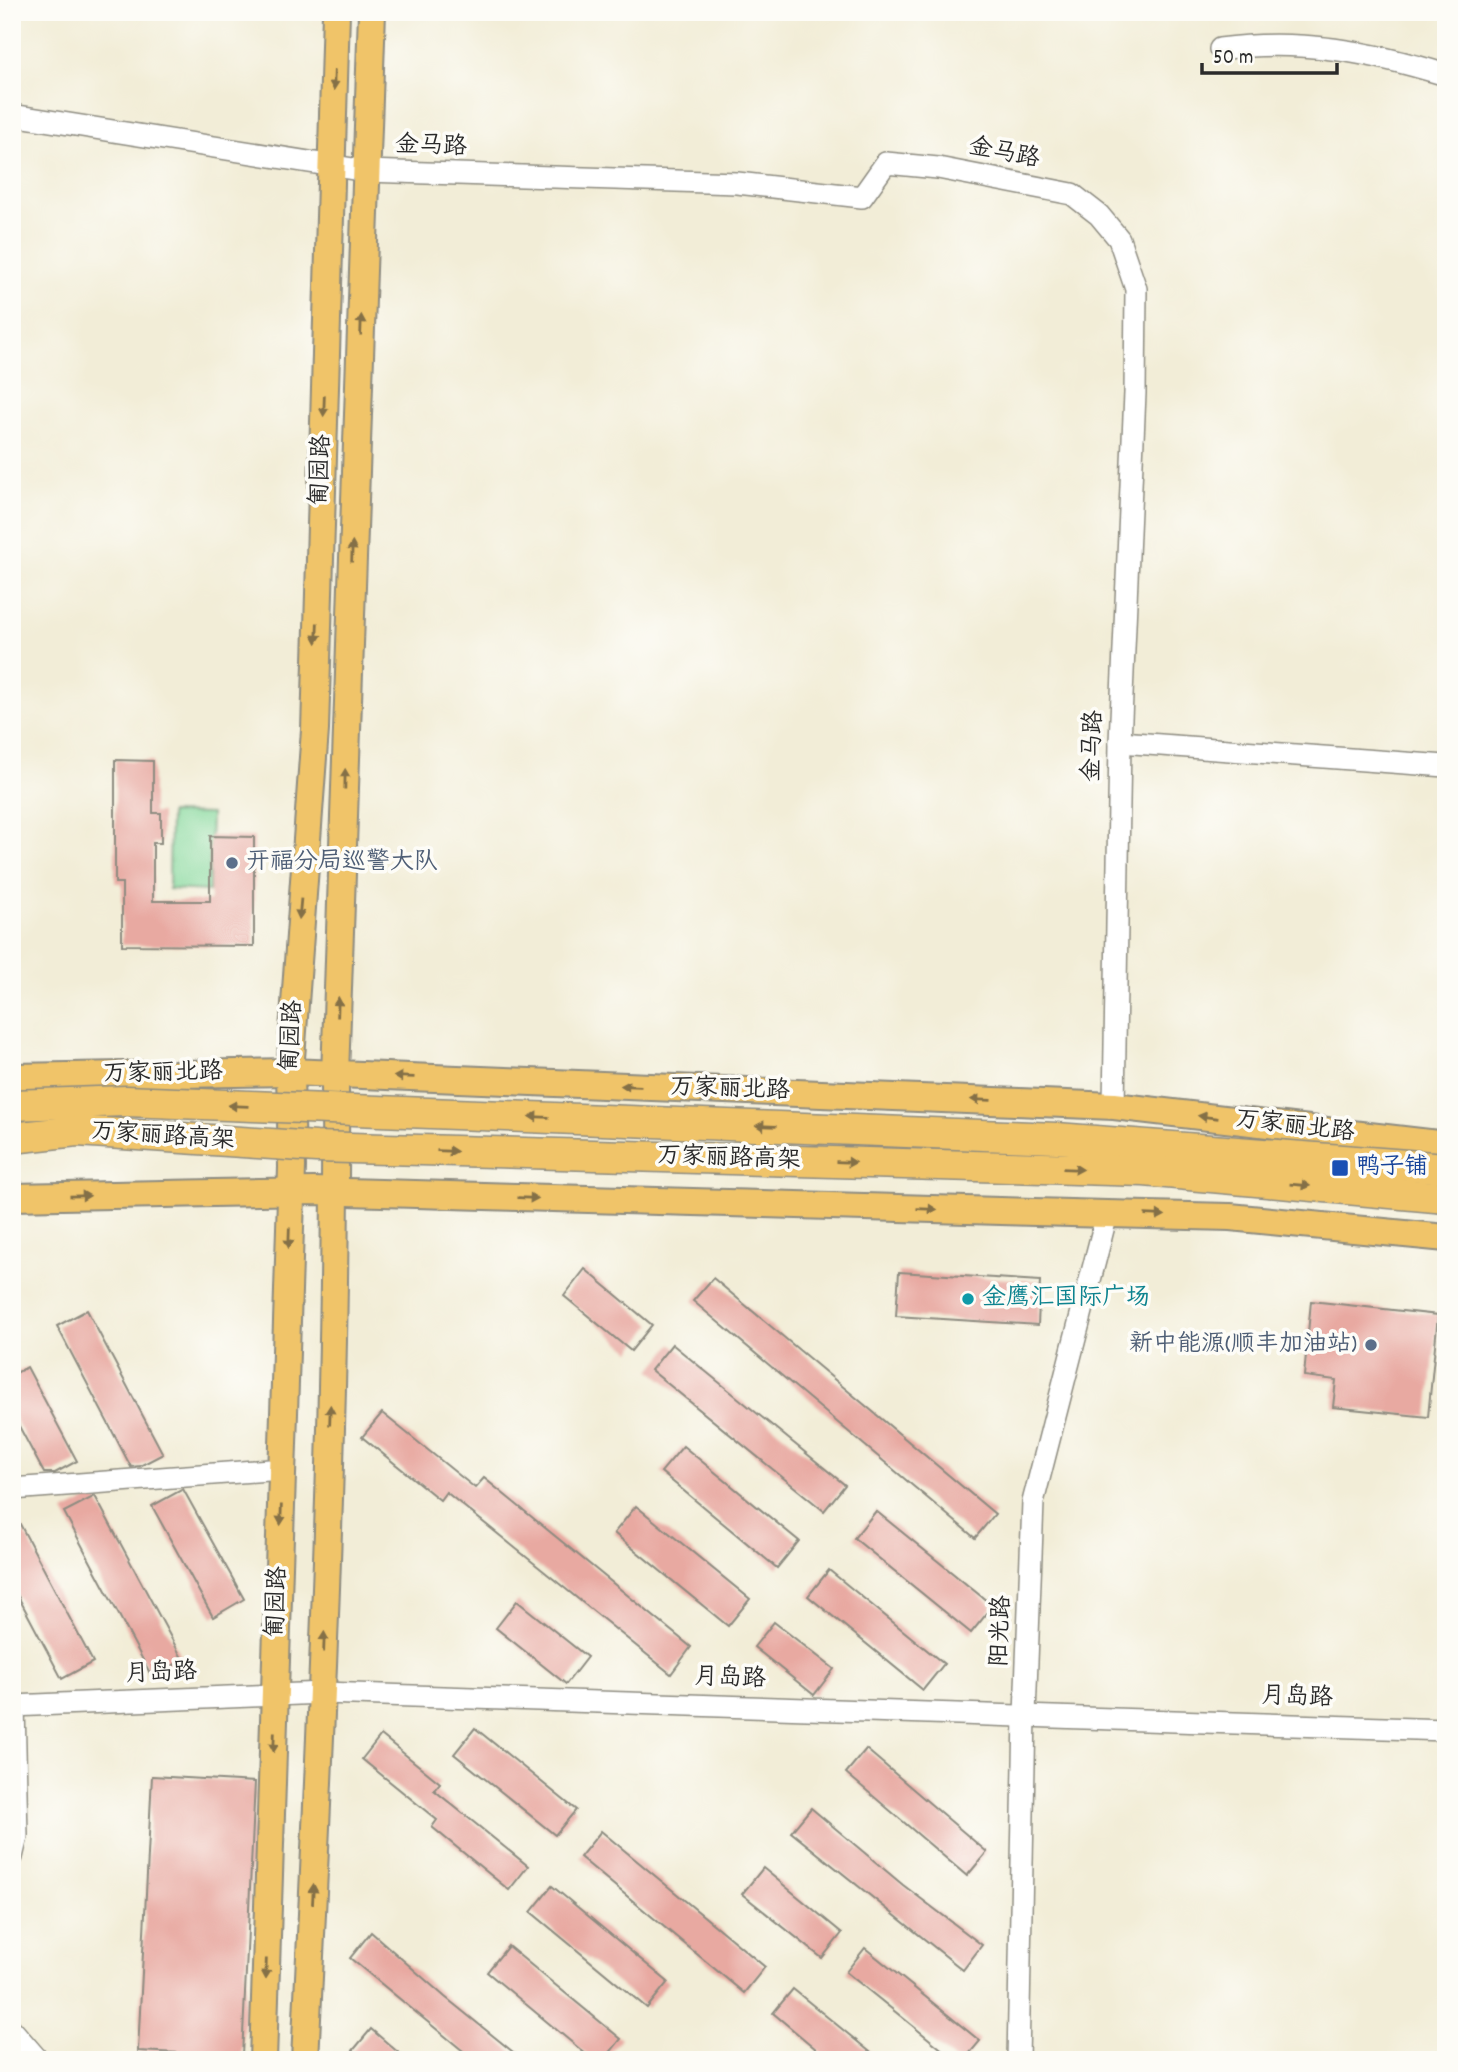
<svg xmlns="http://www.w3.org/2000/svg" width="1458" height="2072" font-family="Dekko,'LXGW WenKai TC',sans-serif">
<rect width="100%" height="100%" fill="#fdfcf7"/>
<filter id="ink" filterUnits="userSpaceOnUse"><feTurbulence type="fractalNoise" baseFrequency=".0143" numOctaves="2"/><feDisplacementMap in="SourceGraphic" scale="14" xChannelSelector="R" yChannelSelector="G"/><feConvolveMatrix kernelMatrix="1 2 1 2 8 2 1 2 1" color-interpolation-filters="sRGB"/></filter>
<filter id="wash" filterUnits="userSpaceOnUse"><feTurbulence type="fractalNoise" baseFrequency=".00686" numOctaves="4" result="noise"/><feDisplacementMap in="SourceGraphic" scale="28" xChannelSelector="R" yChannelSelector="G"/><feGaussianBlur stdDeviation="1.57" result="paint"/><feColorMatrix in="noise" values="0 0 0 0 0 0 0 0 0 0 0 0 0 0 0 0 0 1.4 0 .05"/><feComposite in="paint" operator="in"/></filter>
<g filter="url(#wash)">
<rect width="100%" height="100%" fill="#f2edd7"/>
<polygon fill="#84d89b" stroke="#588263" stroke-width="2" points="170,813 211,814 209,891 169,889"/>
<g id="blocks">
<g fill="#e8a9a1">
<polygon points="115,760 153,761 153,813 161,813 161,843 153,843 153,901 210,901 210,836 254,837 254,946 122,945 122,883 115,883"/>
<polygon points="585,1269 652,1325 631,1351 564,1296"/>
<polygon points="899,1272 1040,1281 1038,1325 896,1316"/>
<polygon points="713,1278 995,1514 975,1538 693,1301"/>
<polygon points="1311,1301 1438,1315 1428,1417 1333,1407 1336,1380 1304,1376"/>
<polygon points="87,1310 163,1454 140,1466 131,1467 57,1326"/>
<polygon points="672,1344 845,1485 824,1511 651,1370"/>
<polygon points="27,1367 77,1461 55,1473 44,1473 12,1413 12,1375"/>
<polygon points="382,1413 475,1488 484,1478 691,1647 671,1674 446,1492 440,1500 362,1437"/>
<polygon points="683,1446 799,1541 777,1568 661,1472"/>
<polygon points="183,1489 244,1599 213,1617 152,1506"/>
<polygon points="95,1496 183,1660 152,1677 64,1512"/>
<polygon points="636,1506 750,1599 728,1626 614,1533"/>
<polygon points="12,1509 93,1662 62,1679 12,1585"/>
<polygon points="876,1511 993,1606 971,1633 854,1538"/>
<polygon points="829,1570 944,1664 923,1690 808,1596"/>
<polygon points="517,1601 587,1657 566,1684 496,1628"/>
<polygon points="774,1622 834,1669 814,1695 754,1647"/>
<polygon points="475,1728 576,1810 555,1835 454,1754"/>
<polygon points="381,1735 440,1783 434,1790 528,1866 509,1890 432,1827 437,1820 362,1759"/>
<polygon points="866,1749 987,1852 967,1876 846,1773"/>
<polygon points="152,1776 255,1782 242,2056 138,2051"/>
<polygon points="811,1808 903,1885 982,1945 963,1970 791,1832"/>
<polygon points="601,1831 765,1967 744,1993 580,1857"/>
<polygon points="763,1868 842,1933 822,1958 742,1894"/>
<polygon points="552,1886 668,1982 647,2008 531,1912"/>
<polygon points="371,1932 445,1997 523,2060 474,2060 350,1958"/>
<polygon points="508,1946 621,2039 604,2060 593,2060 487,1972"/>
<polygon points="865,1948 980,2041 964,2060 955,2060 846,1972"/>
<polygon points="793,1989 880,2060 829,2060 773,2013"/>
<polygon points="371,2029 407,2060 359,2060 351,2053"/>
</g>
</g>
</g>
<g filter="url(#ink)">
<use href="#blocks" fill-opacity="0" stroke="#8e8c81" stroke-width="2"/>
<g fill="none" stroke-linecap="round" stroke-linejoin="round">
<defs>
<g id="minor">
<path d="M1220,49c78,-11 152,3 226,26"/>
<polyline points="12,115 366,171 737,183 862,197 886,163 938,168 1072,194 1099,215 1119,239 1136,289 1135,393 1120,742 1114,1106"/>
<polyline points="1120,742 1446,766"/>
<polyline points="12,1489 282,1469"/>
<polyline points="12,1706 323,1693 1446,1730"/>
<polyline points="12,1857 17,1836 14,1705"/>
<polyline points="12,2030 38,2060"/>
<polyline points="1018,2060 1025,1715 1033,1502 1107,1214"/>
</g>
<g id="major">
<polyline points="12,1077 290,1072 1114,1106 1446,1145"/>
<polyline points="12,1197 313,1191 1107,1214 1230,1217 1446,1238"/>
<polyline points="263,2060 292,1167 290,1072 315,730 336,12"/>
<path d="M305,2060c16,-328 32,-657 30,-985l37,-1063"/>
</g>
</defs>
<use href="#minor" stroke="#8e8c81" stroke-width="24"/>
<use href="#major" stroke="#8e8c81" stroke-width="30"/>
<use href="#minor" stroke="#fff" stroke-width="21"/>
<use href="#major" stroke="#f0c469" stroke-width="26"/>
<defs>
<g id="highway-bridge">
<polyline points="12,1105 126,1101 1057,1138 1446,1168"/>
<polyline points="12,1138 77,1131 316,1147 1144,1171 1446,1198"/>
</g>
</defs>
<use href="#highway-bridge" stroke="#8e8c81" stroke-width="33" stroke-linecap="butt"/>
<use href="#highway-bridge" stroke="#f0c469" stroke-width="30"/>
</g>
<defs><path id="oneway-solid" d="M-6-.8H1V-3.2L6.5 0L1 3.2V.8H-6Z" transform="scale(1.75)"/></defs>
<g fill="#847047">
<use href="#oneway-solid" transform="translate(334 80) rotate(92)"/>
<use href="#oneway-solid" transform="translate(361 325) rotate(-88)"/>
<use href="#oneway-solid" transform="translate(324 406) rotate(92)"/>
<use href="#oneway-solid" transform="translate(352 552) rotate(-88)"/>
<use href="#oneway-solid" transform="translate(317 633) rotate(92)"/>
<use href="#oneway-solid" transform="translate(345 779) rotate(-89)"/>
<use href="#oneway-solid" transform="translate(300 909) rotate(95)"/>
<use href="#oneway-solid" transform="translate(338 1007) rotate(-88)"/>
<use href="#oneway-solid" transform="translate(404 1077) rotate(-178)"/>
<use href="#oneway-solid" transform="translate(631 1086) rotate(-178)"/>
<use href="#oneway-solid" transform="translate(981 1100) rotate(-178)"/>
<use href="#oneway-solid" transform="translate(238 1106) rotate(-178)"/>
<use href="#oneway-solid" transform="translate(539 1117) rotate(-178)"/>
<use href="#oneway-solid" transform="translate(1208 1117) rotate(-173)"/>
<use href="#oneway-solid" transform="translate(766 1126) rotate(-178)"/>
<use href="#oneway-solid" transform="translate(447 1151) rotate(2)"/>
<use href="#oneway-solid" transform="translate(846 1162) rotate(2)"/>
<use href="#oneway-solid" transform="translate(1073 1169) rotate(2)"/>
<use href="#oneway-solid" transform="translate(1300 1185) rotate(5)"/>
<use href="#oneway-solid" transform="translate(80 1196) rotate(-1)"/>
<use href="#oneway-solid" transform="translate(528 1198) rotate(2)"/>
<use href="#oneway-solid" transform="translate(927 1209) rotate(2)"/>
<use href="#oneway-solid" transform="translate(1155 1215) rotate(2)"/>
<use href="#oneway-solid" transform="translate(289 1238) rotate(92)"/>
<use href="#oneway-solid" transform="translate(330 1415) rotate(-88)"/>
<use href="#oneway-solid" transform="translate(281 1515) rotate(92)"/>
<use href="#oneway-solid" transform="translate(324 1642) rotate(-88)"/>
<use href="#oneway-solid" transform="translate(274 1742) rotate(92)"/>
<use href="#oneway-solid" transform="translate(313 1894) rotate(-87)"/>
<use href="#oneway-solid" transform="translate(266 1969) rotate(92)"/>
</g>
</g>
<g fill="#5c6f8a" stroke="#fdfcf7" stroke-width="2.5">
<circle cx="232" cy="863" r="7"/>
<circle cx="1371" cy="1345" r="7"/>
</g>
<rect fill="#1a4fb4" stroke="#fdfcf7" stroke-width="2.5" x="1331" y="1159" width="18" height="18" rx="3.5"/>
<circle fill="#0f9aa8" stroke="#fdfcf7" stroke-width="2.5" cx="968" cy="1299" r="7"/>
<g text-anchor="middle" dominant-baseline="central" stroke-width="7" stroke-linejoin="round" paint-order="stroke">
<g font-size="24" fill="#2b2b2b" stroke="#fdfcf7">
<text transform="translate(431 147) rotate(2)">金马路</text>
<text transform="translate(1004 154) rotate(11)">金马路</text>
<text transform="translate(322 470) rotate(-88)">匍园路</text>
<text transform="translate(1094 746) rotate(-88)">金马路</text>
<text transform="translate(293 1036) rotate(-87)">匍园路</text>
<text transform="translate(163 1074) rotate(-1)">万家丽北路</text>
<text transform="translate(730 1090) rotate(2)">万家丽北路</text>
<text transform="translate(1295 1127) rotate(7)">万家丽北路</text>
<text transform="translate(163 1137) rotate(4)">万家丽路高架</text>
<text transform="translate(729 1159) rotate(2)">万家丽路高架</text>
<text transform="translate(278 1602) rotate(-88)">匍园路</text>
<text transform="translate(1002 1631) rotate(-88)">阳光路</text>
<text transform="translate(161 1674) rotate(-2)">月岛路</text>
<text transform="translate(730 1679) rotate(2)">月岛路</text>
<text transform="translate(1297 1698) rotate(2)">月岛路</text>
</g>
<g font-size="24" fill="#4e5e75" stroke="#fdfcf7" text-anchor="start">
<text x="246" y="863">开福分局巡警大队</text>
<text x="1357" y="1345" text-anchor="end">新中能源(顺丰加油站)</text>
</g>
<g font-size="24" fill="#164399" stroke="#fdfcf7" text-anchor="start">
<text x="1356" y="1168">鸭子铺</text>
</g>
<g font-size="24" fill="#0d838f" stroke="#fdfcf7" text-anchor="start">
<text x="982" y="1299">金鹰汇国际广场</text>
</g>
</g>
<rect width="1458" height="2072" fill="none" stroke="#fdfcf7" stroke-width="42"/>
<path d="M1202 63v10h135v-10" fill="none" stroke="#2b2b2b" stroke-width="3.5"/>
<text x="1213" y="63" font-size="21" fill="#2b2b2b" stroke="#fdfcf7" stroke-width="5" paint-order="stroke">50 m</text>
</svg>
